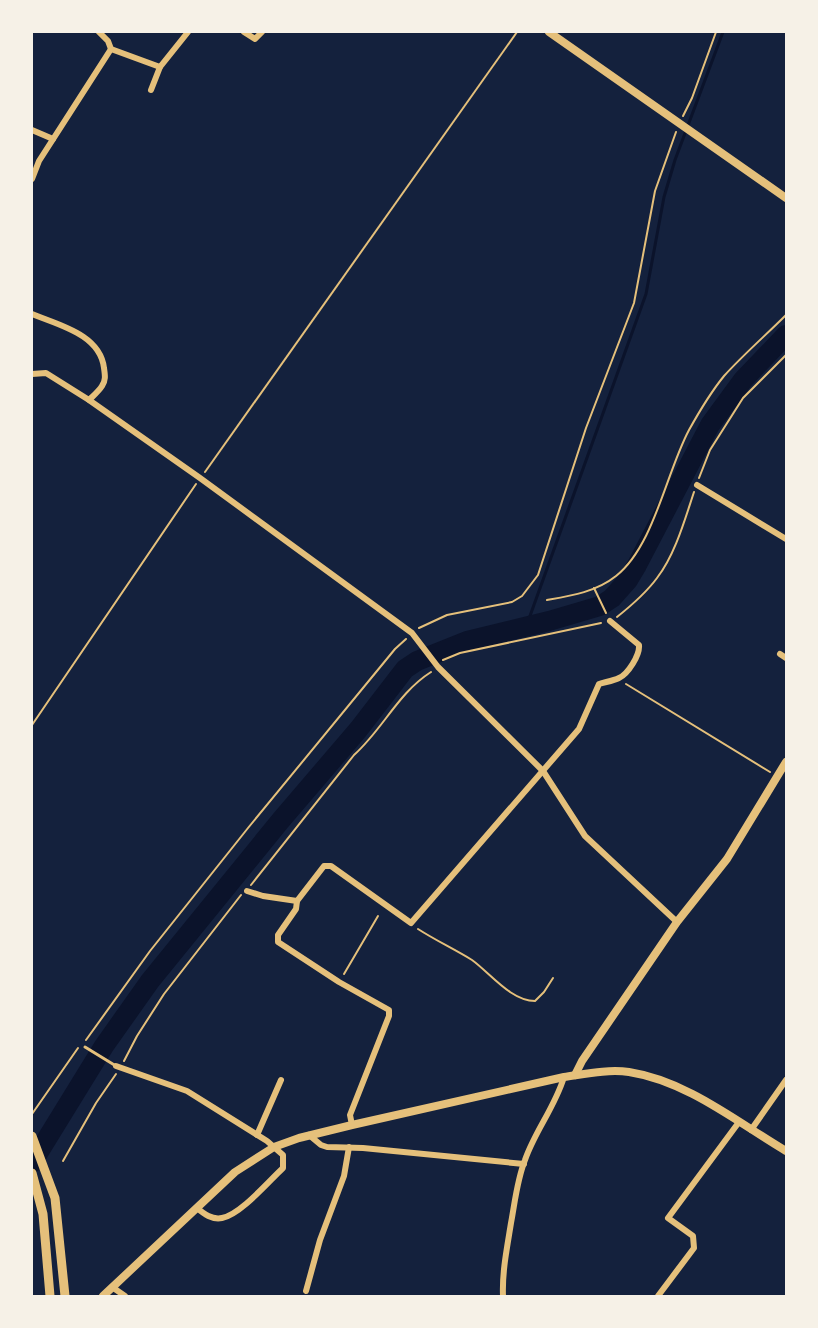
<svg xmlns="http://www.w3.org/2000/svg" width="818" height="1328" font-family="'Open Sans',sans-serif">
<rect width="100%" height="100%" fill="#14213d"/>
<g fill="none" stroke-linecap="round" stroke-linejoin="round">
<polyline stroke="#0b132b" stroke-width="3" points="526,627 646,294 664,197 675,160 723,32"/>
<polyline stroke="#0b132b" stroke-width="20" points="32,1163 104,1046 150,981 281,820 358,730 405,669 417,661 467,641 549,621 600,606 612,598 628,580 637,565 710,425 743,380 786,335"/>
<g stroke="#e5c07b" stroke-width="2">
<polyline points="683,116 692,98 716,32"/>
<polyline points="205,472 517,32"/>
<polyline points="699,478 710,450 743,398 786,355"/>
<polyline points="594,588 606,613"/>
<path d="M547,600c23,-4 49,-8 69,-24 38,-30 50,-103 73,-146 10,-18 22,-38 35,-54 19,-21 42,-41 62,-61"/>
<path d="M617,617c15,-12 29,-24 40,-39 18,-23 28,-59 37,-86"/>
<polyline points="419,628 447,615 512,602 522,596 538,575 586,428 634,303 655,191 676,132"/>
<polyline points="443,660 460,653 601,623"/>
<polyline points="626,684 770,772"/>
<polyline points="32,725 196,484"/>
<path d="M251,885l103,-130c29,-26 44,-62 77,-83"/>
<path d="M418,929c17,11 36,20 54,31 18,13 39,41 63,41l9,-9 9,-14"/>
<polyline points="344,974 378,916"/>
<polyline points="86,1040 150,951 248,828 395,649 406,639"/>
<polyline points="124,1061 137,1036 164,994 241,895"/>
<polyline points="32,1114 78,1048"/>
<polyline points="63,1161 96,1103 116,1074"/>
</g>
<polyline stroke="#e5c07b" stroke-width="3" points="85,1047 116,1066"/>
<g stroke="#e5c07b" stroke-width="6">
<polyline points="99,32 108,41 111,49 160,67 188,32"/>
<polyline points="244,32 255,39 262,32"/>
<polyline points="151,90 160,67"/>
<polyline points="32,130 53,139"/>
<polyline points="32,179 39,161 111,49"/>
<path d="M32,314c26,11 68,20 72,54 1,7 2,12 -2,18 -3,5 -9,10 -13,14"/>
<polyline points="32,374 46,373 89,400 200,478 412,633 438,667 543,771 585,836 677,922"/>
<polyline points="697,485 786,539"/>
<polyline points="780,654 786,658"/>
<polyline points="247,891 263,896 297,901"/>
<path d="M116,1066l71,25 80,50 16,14v13c-15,14 -42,46 -61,50 -10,2 -18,-4 -25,-10"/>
<path d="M352,1125l-2,-10 39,-99v-6l-50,-28 -61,-40v-7l18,-26 1,-8 27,-35h7l80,57 168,-194 20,-45c6,-2 14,-3 20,-6 9,-4 21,-23 20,-33l-29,-24"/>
<polyline points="751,1130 786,1080"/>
<polyline points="257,1135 281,1080"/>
<polyline points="309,1135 321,1145 327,1147 363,1148 524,1164"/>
<polyline points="112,1287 125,1296"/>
<polyline points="306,1291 320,1240 344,1176 349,1147"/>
<path d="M503,1296c-1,-24 4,-48 8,-73 4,-21 6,-43 14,-63 10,-29 30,-53 39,-83"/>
<polyline points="658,1296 694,1248 693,1236 668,1218 739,1122"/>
</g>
<polyline stroke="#e5c07b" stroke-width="8" points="549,32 786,198"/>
<g stroke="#e5c07b" stroke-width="8">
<polyline points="575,1075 582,1061 677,922 727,859 786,762"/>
<path d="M103,1296l132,-124 39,-25 25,-9 53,-13 212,-48c21,-3 44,-8 65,-5 58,9 108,50 157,79"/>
</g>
<g stroke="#e5c07b" stroke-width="9">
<polyline points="32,1136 55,1198 65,1296"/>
<polyline points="32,1173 43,1214 50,1296"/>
</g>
</g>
<rect width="818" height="1328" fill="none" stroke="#f6f1e7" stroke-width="66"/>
</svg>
